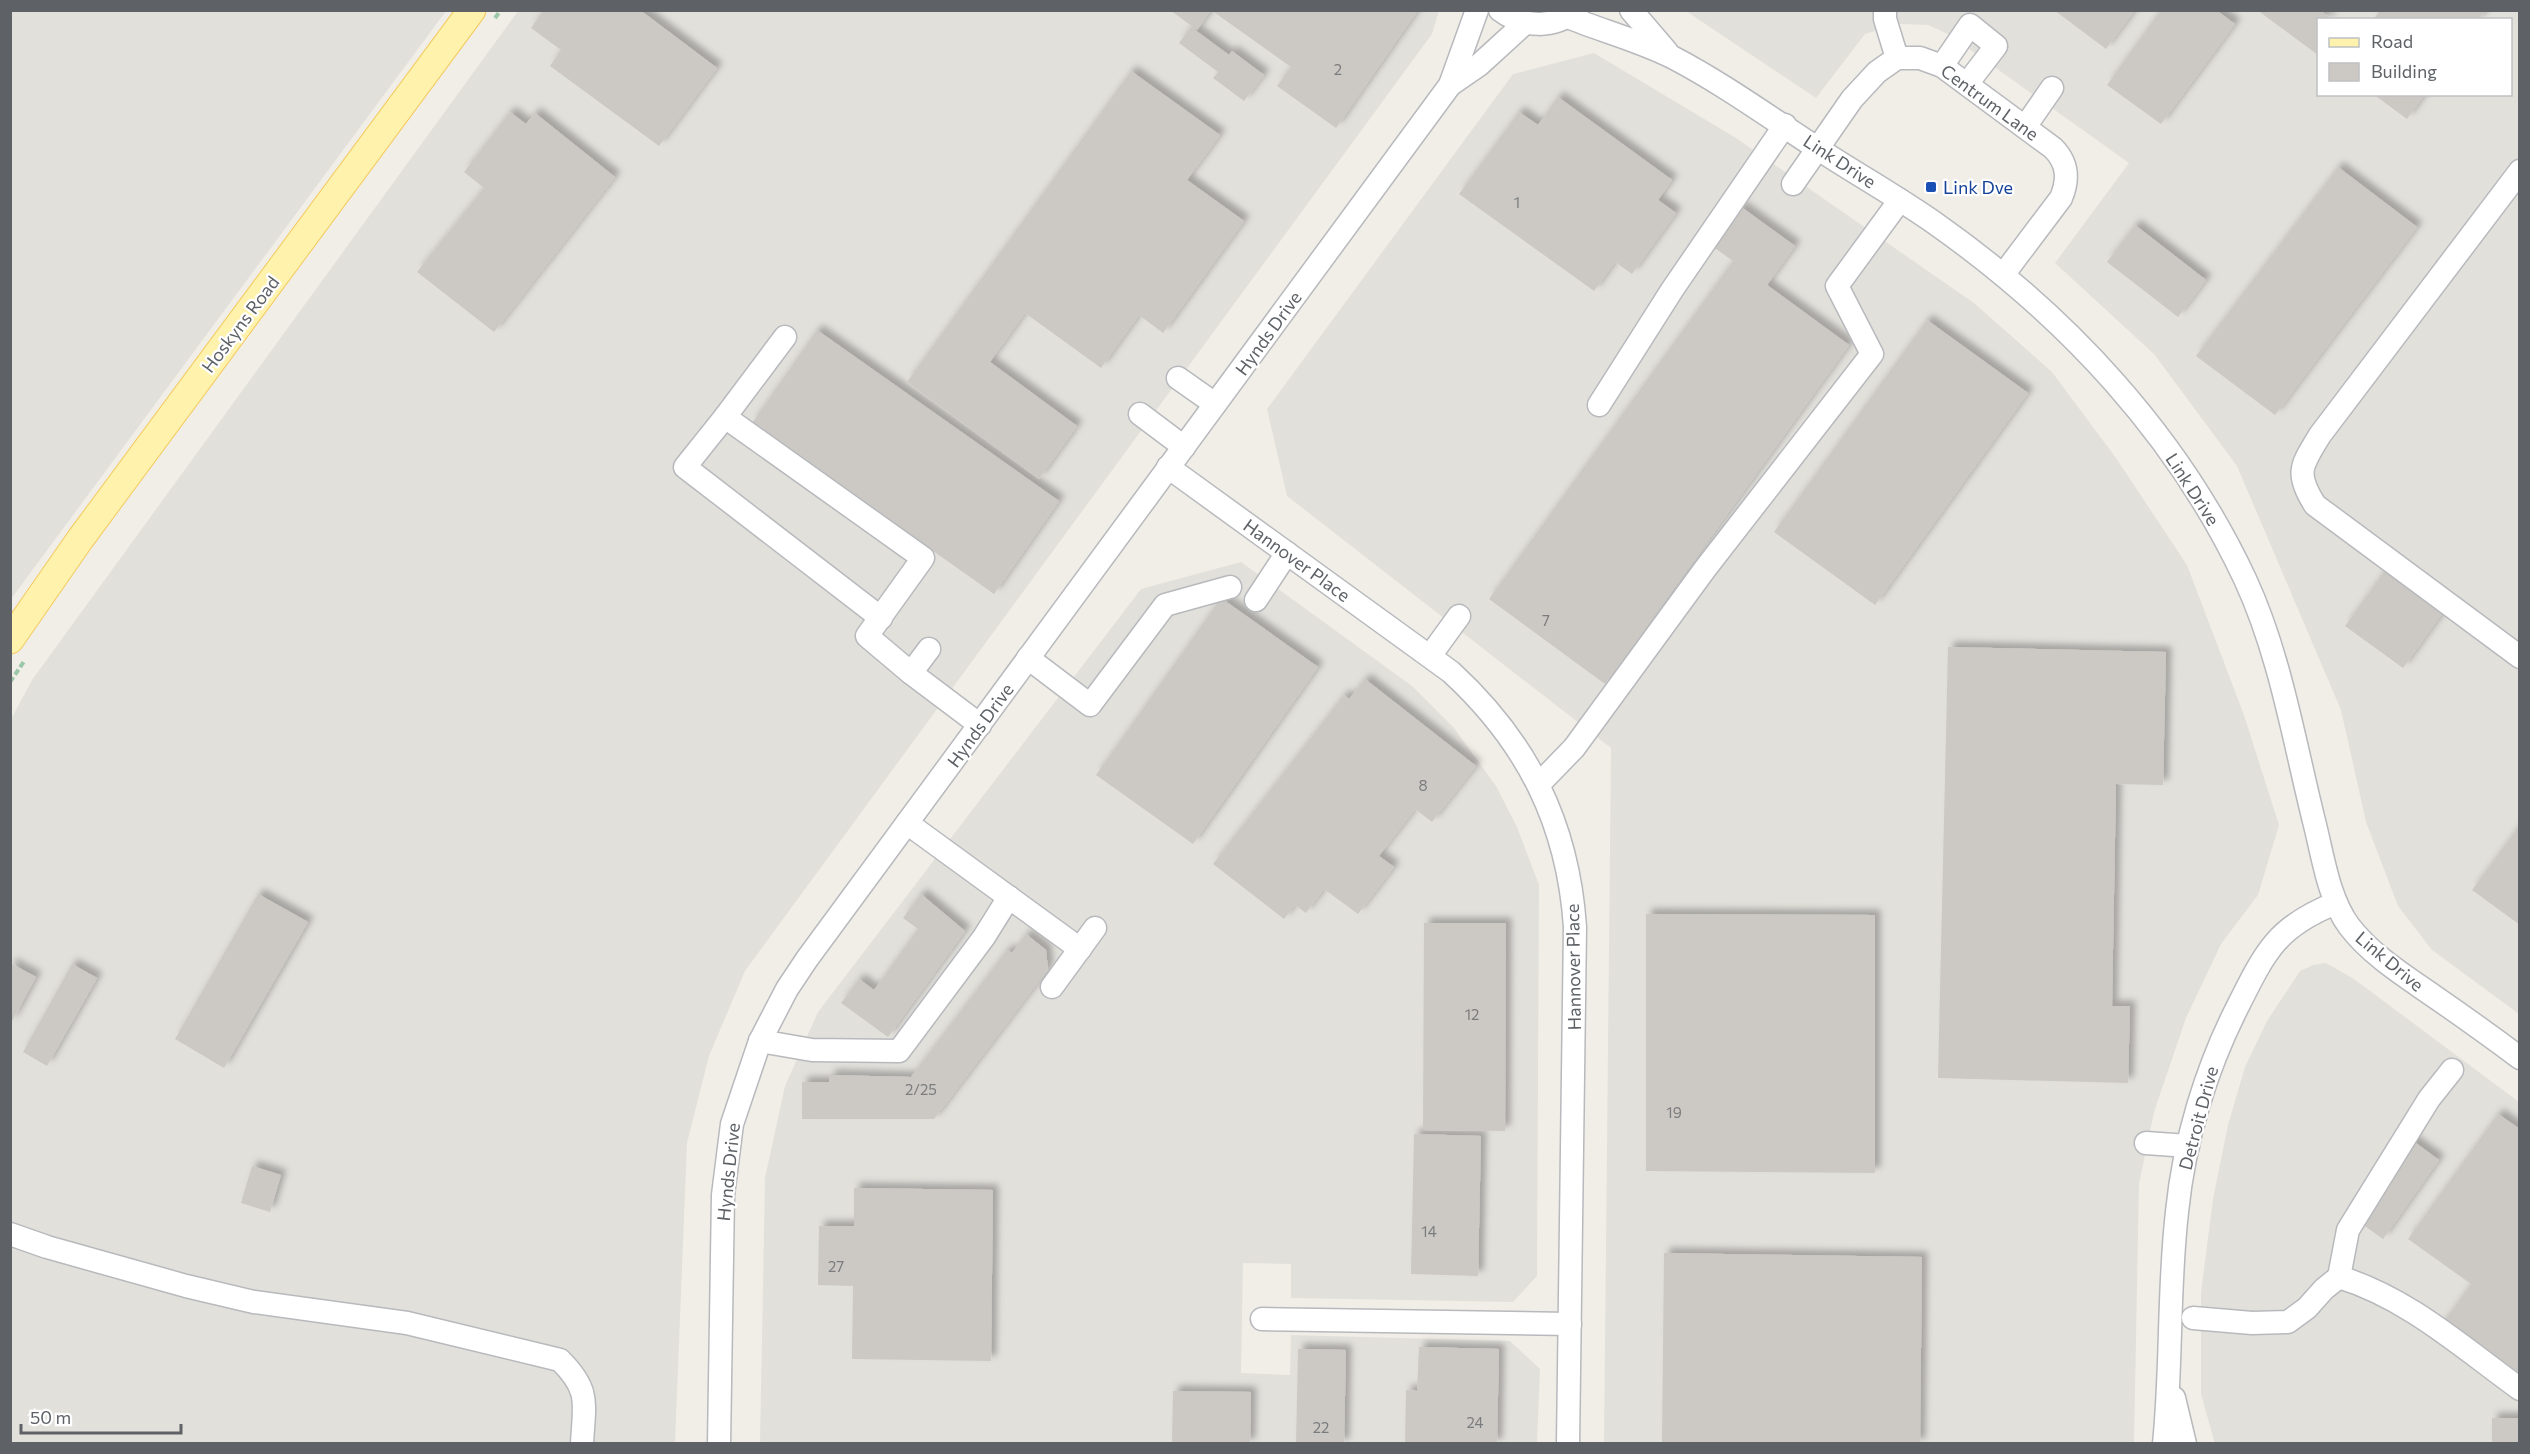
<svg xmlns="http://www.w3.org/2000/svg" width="2530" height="1454" font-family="Commissioner,sans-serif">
<defs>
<filter id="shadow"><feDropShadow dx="5.5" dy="-5.5" stdDeviation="3" flood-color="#0004"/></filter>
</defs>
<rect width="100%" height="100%" fill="#f1eee7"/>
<g fill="#e2e0db" fill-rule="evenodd">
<polygon points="11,10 446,11 11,599 10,11"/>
<polygon points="518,11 1439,11 1432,34 745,971 709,1056 687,1143 675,1443 11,1443 10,721 32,680"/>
<path d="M1686,11h833v1003l-87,-64 -34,-44 -32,-84 -25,-112 -104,-244 -83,-112 -99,-91 74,-100 -181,-129 -20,-9 -28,-1 -35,10 -49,64zM2318,20h192v74h-192z"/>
<polygon points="1594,53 1736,138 1974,303 2052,372 2116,458 2187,565 2244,715 2279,825 2258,895 2221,944 2186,1018 2154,1112 2139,1184 2134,1443 1604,1443 1611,748 1287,496 1267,409 1513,74"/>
<polygon points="1241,562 1412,686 1454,728 1496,786 1517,827 1539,885 1537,1276 1513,1302 1291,1298 1291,1264 1243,1263 1241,1373 1290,1375 1291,1335 1510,1341 1540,1369 1537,1443 760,1444 765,1178 785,1086 818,1012 1141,589"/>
<polygon points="2326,963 2354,979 2519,1102 2519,1443 2215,1444 2201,1394 2201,1293 2213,1199 2228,1125 2245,1067 2267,1021 2300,971 2313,965"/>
</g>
<g fill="#ccc9c4" filter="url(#shadow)">
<polygon points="544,10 640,10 717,68 659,146 550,66 561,50 531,28"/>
<polygon points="1170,10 1211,10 1197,30"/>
<polygon points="1211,10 1418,10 1336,128 1277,86 1291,67"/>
<polygon points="2054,10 2135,10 2106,49"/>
<polygon points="2161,10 2216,10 2235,24 2161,124 2107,85"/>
<polygon points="2257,10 2320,10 2332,20 2318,20 2318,55"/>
<polygon points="2380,10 2485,10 2479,20 2373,20"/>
<polygon points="1191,27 1229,55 1232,51 1264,75 1244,101 1213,78 1218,72 1179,43"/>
<polygon points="1131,71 1220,135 1187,180 1244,221 1163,333 1139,315 1101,368 1025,313 990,362 1077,426 1039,479 907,382"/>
<polygon points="2373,94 2425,94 2407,119"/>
<polygon points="1558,97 1672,180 1658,200 1676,213 1632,274 1615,262 1594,291 1459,194 1519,112 1538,125"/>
<polygon points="510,112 526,124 535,113 615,177 494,332 417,272 484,188 464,172"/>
<polygon points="2338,167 2417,227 2275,415 2196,356"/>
<polygon points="1740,206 1795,246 1767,285 1849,345 1605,684 1489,599 1733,261 1712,246"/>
<polygon points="2135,225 2206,280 2178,317 2107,262"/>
<polygon points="1927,320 2028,393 1875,605 1774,532"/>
<polygon points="817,330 1059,501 994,594 752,423"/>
<polygon points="2386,569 2444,611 2403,668 2345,626"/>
<polygon points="1221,598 1318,667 1193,844 1096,775"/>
<polygon points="1948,647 2166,652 2163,785 2116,784 2112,1006 2130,1006 2128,1083 1938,1078"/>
<polygon points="1365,679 1476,766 1432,822 1415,809 1379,856 1394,867 1358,914 1324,889 1306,913 1295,905 1284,919 1213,864 1344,695 1349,699"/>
<polygon points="2520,825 2520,925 2472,890"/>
<polygon points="258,894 308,922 224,1068 175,1039"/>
<polygon points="921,894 965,931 888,1037 841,1003 859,979 874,990 918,929 903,918"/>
<polygon points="1646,914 1875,915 1875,1173 1646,1171"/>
<polygon points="1424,923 1506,923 1505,1131 1423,1130"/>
<polygon points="1026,934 1046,950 1048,969 934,1119 802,1119 802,1082 829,1082 830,1075 911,1077 1007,950 1012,953"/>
<polygon points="10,963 36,977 10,1025"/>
<polygon points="72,964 97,978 47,1066 23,1052"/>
<polygon points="2498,1114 2520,1129 2520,1363 2501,1388 2432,1338 2471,1284 2408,1239"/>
<polygon points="1414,1134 1481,1136 1478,1276 1411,1274"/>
<polygon points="2405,1135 2439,1160 2383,1239 2348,1214"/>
<polygon points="252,1166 281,1175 270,1212 241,1203"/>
<polygon points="854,1188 993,1190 991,1361 852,1359 853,1286 818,1285 819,1226 854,1226"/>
<polygon points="1664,1253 1922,1257 1920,1444 1662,1444"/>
<polygon points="1419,1347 1499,1349 1497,1444 1405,1444 1406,1390 1417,1391"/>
<polygon points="1298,1349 1346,1350 1344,1444 1296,1444"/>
<polygon points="1173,1391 1251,1392 1250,1444 1172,1444"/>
<rect x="2492" y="1418" width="28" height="26"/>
</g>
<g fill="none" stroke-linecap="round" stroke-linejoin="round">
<defs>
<g id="minor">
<path d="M1500,10c24,18 53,19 77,0"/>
<polyline points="1631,10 1667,52"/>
<polyline points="1885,10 1885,19 1897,58"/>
<path d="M1568,17c34,14 70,23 104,40 52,27 101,63 151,95 37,24 76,46 113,72 129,91 241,210 309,355 35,75 49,162 69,242 9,35 14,76 35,105 23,30 56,50 86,71 29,20 57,40 85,61"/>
<polyline points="1942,66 1970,25 1996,46 1967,84"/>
<polyline points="1450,85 1479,65 1525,23"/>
<polyline points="2025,127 2052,88"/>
<path d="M2520,171l-200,264c-18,30 -26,37 -5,70l205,152"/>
<path d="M1793,184l59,-85 25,-27 20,-14h23l22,8 111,82c15,15 16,31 8,50l-58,77"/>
<polyline points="785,337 725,417 923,558 867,636 911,673 980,725"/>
<polyline points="1178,378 1215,404"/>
<polyline points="1599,405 1672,290 1785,125"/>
<polyline points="1140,414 1184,447"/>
<polyline points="725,417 685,467 881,618"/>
<path d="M1168,467l283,205c76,70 117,151 124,255l-7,517"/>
<polyline points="1256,600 1287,553"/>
<polyline points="1430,656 1459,616"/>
<polyline points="1028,658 1090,705 1165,605 1230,587"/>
<polyline points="911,673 929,649"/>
<polyline points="1539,784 1574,748 1705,569 1872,354 1837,286 1900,200"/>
<polyline points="907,823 1080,949"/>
<polyline points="1052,987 1095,928"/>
<polyline points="760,1041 812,1050 899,1051 984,937 1009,897"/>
<polyline points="2146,1143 2188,1146"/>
<path d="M10,1234l37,13 139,39 68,16 153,21 153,37c31,31 24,43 22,84"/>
<polyline points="2339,1277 2348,1230 2429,1099 2452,1070"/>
<path d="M2193,1318l59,5 36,-1 19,-14 17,-19 15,-12c69,21 124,71 181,112"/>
<polyline points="1262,1319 1570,1324"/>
<polyline points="2174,1398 2185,1444"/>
<polyline points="719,1444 723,1195 732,1124 760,1041 787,989 807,959 1450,85 1477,10"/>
<path d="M2164,1444c8,-78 4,-155 13,-232 7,-71 29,-144 62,-208 27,-54 39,-78 97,-101"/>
</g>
<polyline id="major" points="10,640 81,538 472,10"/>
</defs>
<use href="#minor" stroke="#b7b9bd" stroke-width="25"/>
<use href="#major" stroke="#f4ca5d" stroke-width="29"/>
<g stroke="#9ac7a8" stroke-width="4" stroke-dasharray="6 3" stroke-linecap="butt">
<polyline points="495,18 501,10"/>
<polyline points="10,682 25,660"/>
</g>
<use href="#minor" stroke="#fff" stroke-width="22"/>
<use href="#major" stroke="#fff2ad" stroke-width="27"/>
</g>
<rect fill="#1a4fb4" stroke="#fff" stroke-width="2" x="1925" y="181" width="12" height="12" rx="3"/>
<g text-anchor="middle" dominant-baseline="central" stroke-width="4.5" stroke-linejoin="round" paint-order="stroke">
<g font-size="15" fill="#7a7c7e">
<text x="1338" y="69">2</text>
<text x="1517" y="202">1</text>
<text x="1546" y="620">7</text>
<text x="1423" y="785">8</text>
<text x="1472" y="1014">12</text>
<text x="921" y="1089">2/25</text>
<text x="1674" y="1112">19</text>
<text x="1429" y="1231">14</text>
<text x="836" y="1266">27</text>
<text x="1475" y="1422">24</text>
<text x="1321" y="1427">22</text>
</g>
<g font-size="18" fill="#5e6267" stroke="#fff">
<text transform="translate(1990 102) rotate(36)">Centrum Lane</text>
<text transform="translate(1840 161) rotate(33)">Link Drive</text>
<text transform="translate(240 324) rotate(-53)">Hoskyns Road</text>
<text transform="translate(1268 333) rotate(-54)">Hynds Drive</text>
<text transform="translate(2193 489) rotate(57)">Link Drive</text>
<text transform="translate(1297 560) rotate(36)">Hannover Place</text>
<text transform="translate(980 725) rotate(-54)">Hynds Drive</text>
<text transform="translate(2390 961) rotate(40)">Link Drive</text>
<text transform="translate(1573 967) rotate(-91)">Hannover Place</text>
<text transform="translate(2198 1118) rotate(-75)">Detroit Drive</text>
<text transform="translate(728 1172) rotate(-84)">Hynds Drive</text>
</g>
<g font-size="18" fill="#164399" stroke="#fff" text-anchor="start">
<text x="1943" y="187">Link Dve</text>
</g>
</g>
<rect width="2530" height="1454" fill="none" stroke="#5e6267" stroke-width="24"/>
<rect x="2317" y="18" width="195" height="78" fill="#ffffff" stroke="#bfc0c2" stroke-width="1.5"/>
<rect x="2329" y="38" width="30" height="9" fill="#fff2ad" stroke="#bfc0c2" stroke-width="1.5"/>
<text x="2371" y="48" font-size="18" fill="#5e6267">Road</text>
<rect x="2329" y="63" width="30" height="18" fill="#ccc9c4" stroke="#bfc0c2" stroke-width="1.5"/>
<text x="2371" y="78" font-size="18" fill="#5e6267">Building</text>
<path d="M21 1424v9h160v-9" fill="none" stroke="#5e6267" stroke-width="3"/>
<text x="30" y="1424" font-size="18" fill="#5e6267" stroke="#ffffff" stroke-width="4.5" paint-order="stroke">50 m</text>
</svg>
